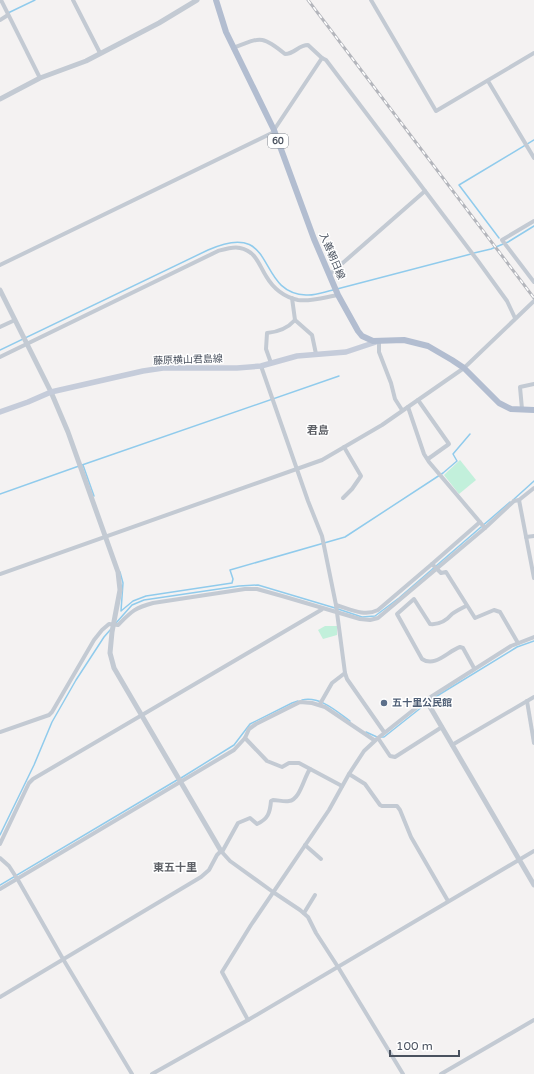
<svg xmlns="http://www.w3.org/2000/svg" width="534" height="1074" font-family="'Varela Round','Noto Sans JP',sans-serif">
<rect width="100%" height="100%" fill="#f4f2f2"/>
<g fill="#c2f0db">
<polygon points="460,460 476,480 459,494 444,475"/>
<polygon points="325,626 337,626 337,635 323,639 318,630"/>
</g>
<g fill="none" stroke-linecap="round" stroke-linejoin="round">
<g stroke="#90cbec" stroke-width="1.5">
<polyline points="8,13 35,0"/>
<polyline points="499,238 459,185 534,140"/>
<polyline points="474,253 491,249 508,242 534,226"/>
<polyline points="337,289 471,254"/>
<path d="M0,350l208,-100c71,-32 46,43 98,45 9,1 18,-3 27,-5"/>
<polyline points="82,465 339,376"/>
<polyline points="83,465 94,496"/>
<polyline points="0,494 79,466"/>
<polyline points="513,500 534,481"/>
<polyline points="120,572 123,583 121,611 133,601 146,596 232,583 233,579 230,570 345,537 443,473 457,461 453,454 470,434"/>
<polyline points="338,609 362,617 375,616 399,598 510,502"/>
<polyline points="116,623 132,605 144,600 239,586 258,585 335,608"/>
<path d="M302,700c18,-4 34,11 48,21"/>
<polyline points="366,732 377,737"/>
<polyline points="381,737 384,737 432,699 517,647 534,641"/>
<polyline points="181,778 234,745 250,724 292,703 298,701"/>
<polyline points="0,835 34,765 52,722 76,680 104,637 111,629"/>
<polyline points="0,885 177,780"/>
</g>
<g stroke="#c3cad3" stroke-width="4">
<polyline points="1,0 40,78"/>
<polyline points="73,0 100,53"/>
<polyline points="371,0 436,111 534,53"/>
<polyline points="0,20 8,15"/>
<path d="M233,48c27,-10 28,-14 52,6 10,0 13,-9 23,-9l14,13 4,2 152,201 29,40 8,17"/>
<polyline points="488,81 534,158"/>
<polyline points="274,130 322,58"/>
<polyline points="534,221 502,240 534,282"/>
<polyline points="0,265 274,132"/>
<polyline points="329,275 425,191"/>
<polyline points="292,298 295,320 312,335 316,354"/>
<polyline points="0,327 15,320"/>
<polyline points="379,341 379,352 391,383 395,399 402,410"/>
<path d="M0,357l218,-106c7,-2 16,-5 22,-3 16,3 19,17 26,28 7,12 18,21 32,24 12,2 28,-3 40,-5"/>
<path d="M271,363l-5,-14 1,-16c11,-1 20,-4 28,-13"/>
<polyline points="261,366 308,501 322,536 336,605 345,673 347,679 384,732"/>
<polyline points="418,400 449,444 428,459"/>
<polyline points="408,407 424,454 429,462 485,528"/>
<polyline points="522,409 520,387 534,384"/>
<polyline points="343,498 352,489 361,476 344,447"/>
<polyline points="519,500 534,578"/>
<polyline points="480,522 432,564 441,573 446,572 475,618 494,610 500,612 518,643"/>
<polyline points="526,537 534,536"/>
<polyline points="0,574 322,460 382,425 464,368 534,301"/>
<path d="M336,605c14,4 28,12 42,5l54,-46"/>
<path d="M466,606c-4,2 -10,5 -14,8 -6,7 -13,11 -22,10l-16,-25 -17,15 25,45c13,9 26,-8 38,-12l3,1 11,20"/>
<polyline points="527,701 534,743"/>
<polyline points="320,704 332,683 345,673"/>
<path d="M0,732l49,-17 3,-3 42,-72 8,-10 7,-6 9,1c13,-13 16,-17 35,-22l92,-14h12l25,7 78,23 10,1 8,-2 107,-90 29,-27 5,-1 15,-12"/>
<polyline points="245,738 267,761 282,767 289,763 299,763 342,786"/>
<polyline points="378,738 390,756 395,757 442,727"/>
<polyline points="452,745 534,697"/>
<polyline points="349,774 365,784 380,805 382,806 397,806 400,810 411,837 448,901"/>
<polyline points="0,844 29,783 33,779 321,610 322,609"/>
<polyline points="305,845 321,859"/>
<path d="M222,852l16,-29 12,-5 7,6c11,-5 13,-11 14,-23l2,-1c5,0 11,2 16,1 11,-1 15,-24 21,-32"/>
<polyline points="0,858 9,866 18,880 63,959 132,1074"/>
<polyline points="0,889 234,750 245,738 249,729 256,724 300,702 312,703 325,707 374,740"/>
<polyline points="304,913 315,895"/>
<polyline points="0,997 201,877 209,870 217,855 221,851 230,861 273,892 300,910 308,917 316,933 338,967 403,1074"/>
<polyline points="248,1020 222,972 251,925 329,810 349,774 364,751 378,738 426,700 511,646 534,637"/>
<polyline points="152,1074 248,1020 534,851"/>
<polyline points="441,1074 534,1020"/>
</g>
<g stroke="#c3cad3" stroke-width="5">
<polyline points="0,99 40,78 86,61 159,23 197,0"/>
<polyline points="0,290 51,392 68,432 118,572 120,590 112,632 110,653 114,668 221,851"/>
<polyline points="426,700 534,885"/>
</g>
<polyline stroke="#c5ccda" stroke-width="5.5" points="0,412 28,402 51,392 143,371 163,368 237,368 261,366 297,356 346,352 376,342"/>
<polyline stroke="#b2bdd0" stroke-width="6" points="216,0 226,32 274,130 314,239 338,295 358,331 362,336 373,341 404,340 428,346 452,360 464,368 499,403 511,409 534,410"/>
<defs>
<polyline id="rail" points="308,0 534,298"/>
</defs>
<use href="#rail" stroke="#b4b6bc" stroke-width="3"/>
<use href="#rail" stroke="#fff" stroke-width="1.5" stroke-dasharray="4.5" stroke-linecap="butt"/>
</g>
<circle fill="#5c6f8a" stroke="#fff" stroke-width="1.5" cx="384" cy="703" r="4"/>
<g text-anchor="middle" dominant-baseline="central" stroke-width="3" stroke-linejoin="round" paint-order="stroke">
<rect fill="#fff" stroke="#80868f" stroke-width="1" x="268" y="134" width="20" height="14" rx="3"/>
<g font-size="9" font-weight="bold" fill="#4a525f">
<text x="278" y="141">60</text>
</g>
<g font-size="10" fill="#4a525f" stroke="#fff">
<text transform="translate(332 256) rotate(67)">入善朝日線</text>
<text transform="translate(188 360) rotate(-2)">藤原横山君島線</text>
</g>
<g font-size="10" font-weight="bold" fill="#4e5e75" stroke="#fff" text-anchor="start">
<text x="392" y="703">五十里公民館</text>
</g>
<g font-size="11" font-weight="bold" fill="#5e6167" stroke="#fff">
<text x="318" y="430">君島</text>
<text x="175" y="867">東五十里</text>
</g>
</g>
<path d="M390 1050v6h69v-6" fill="none" stroke="#4a525f" stroke-width="2"/>
<text x="396" y="1050" font-size="12" fill="#4a525f" stroke="#ffffff" stroke-width="3" paint-order="stroke">100 m</text>
</svg>
